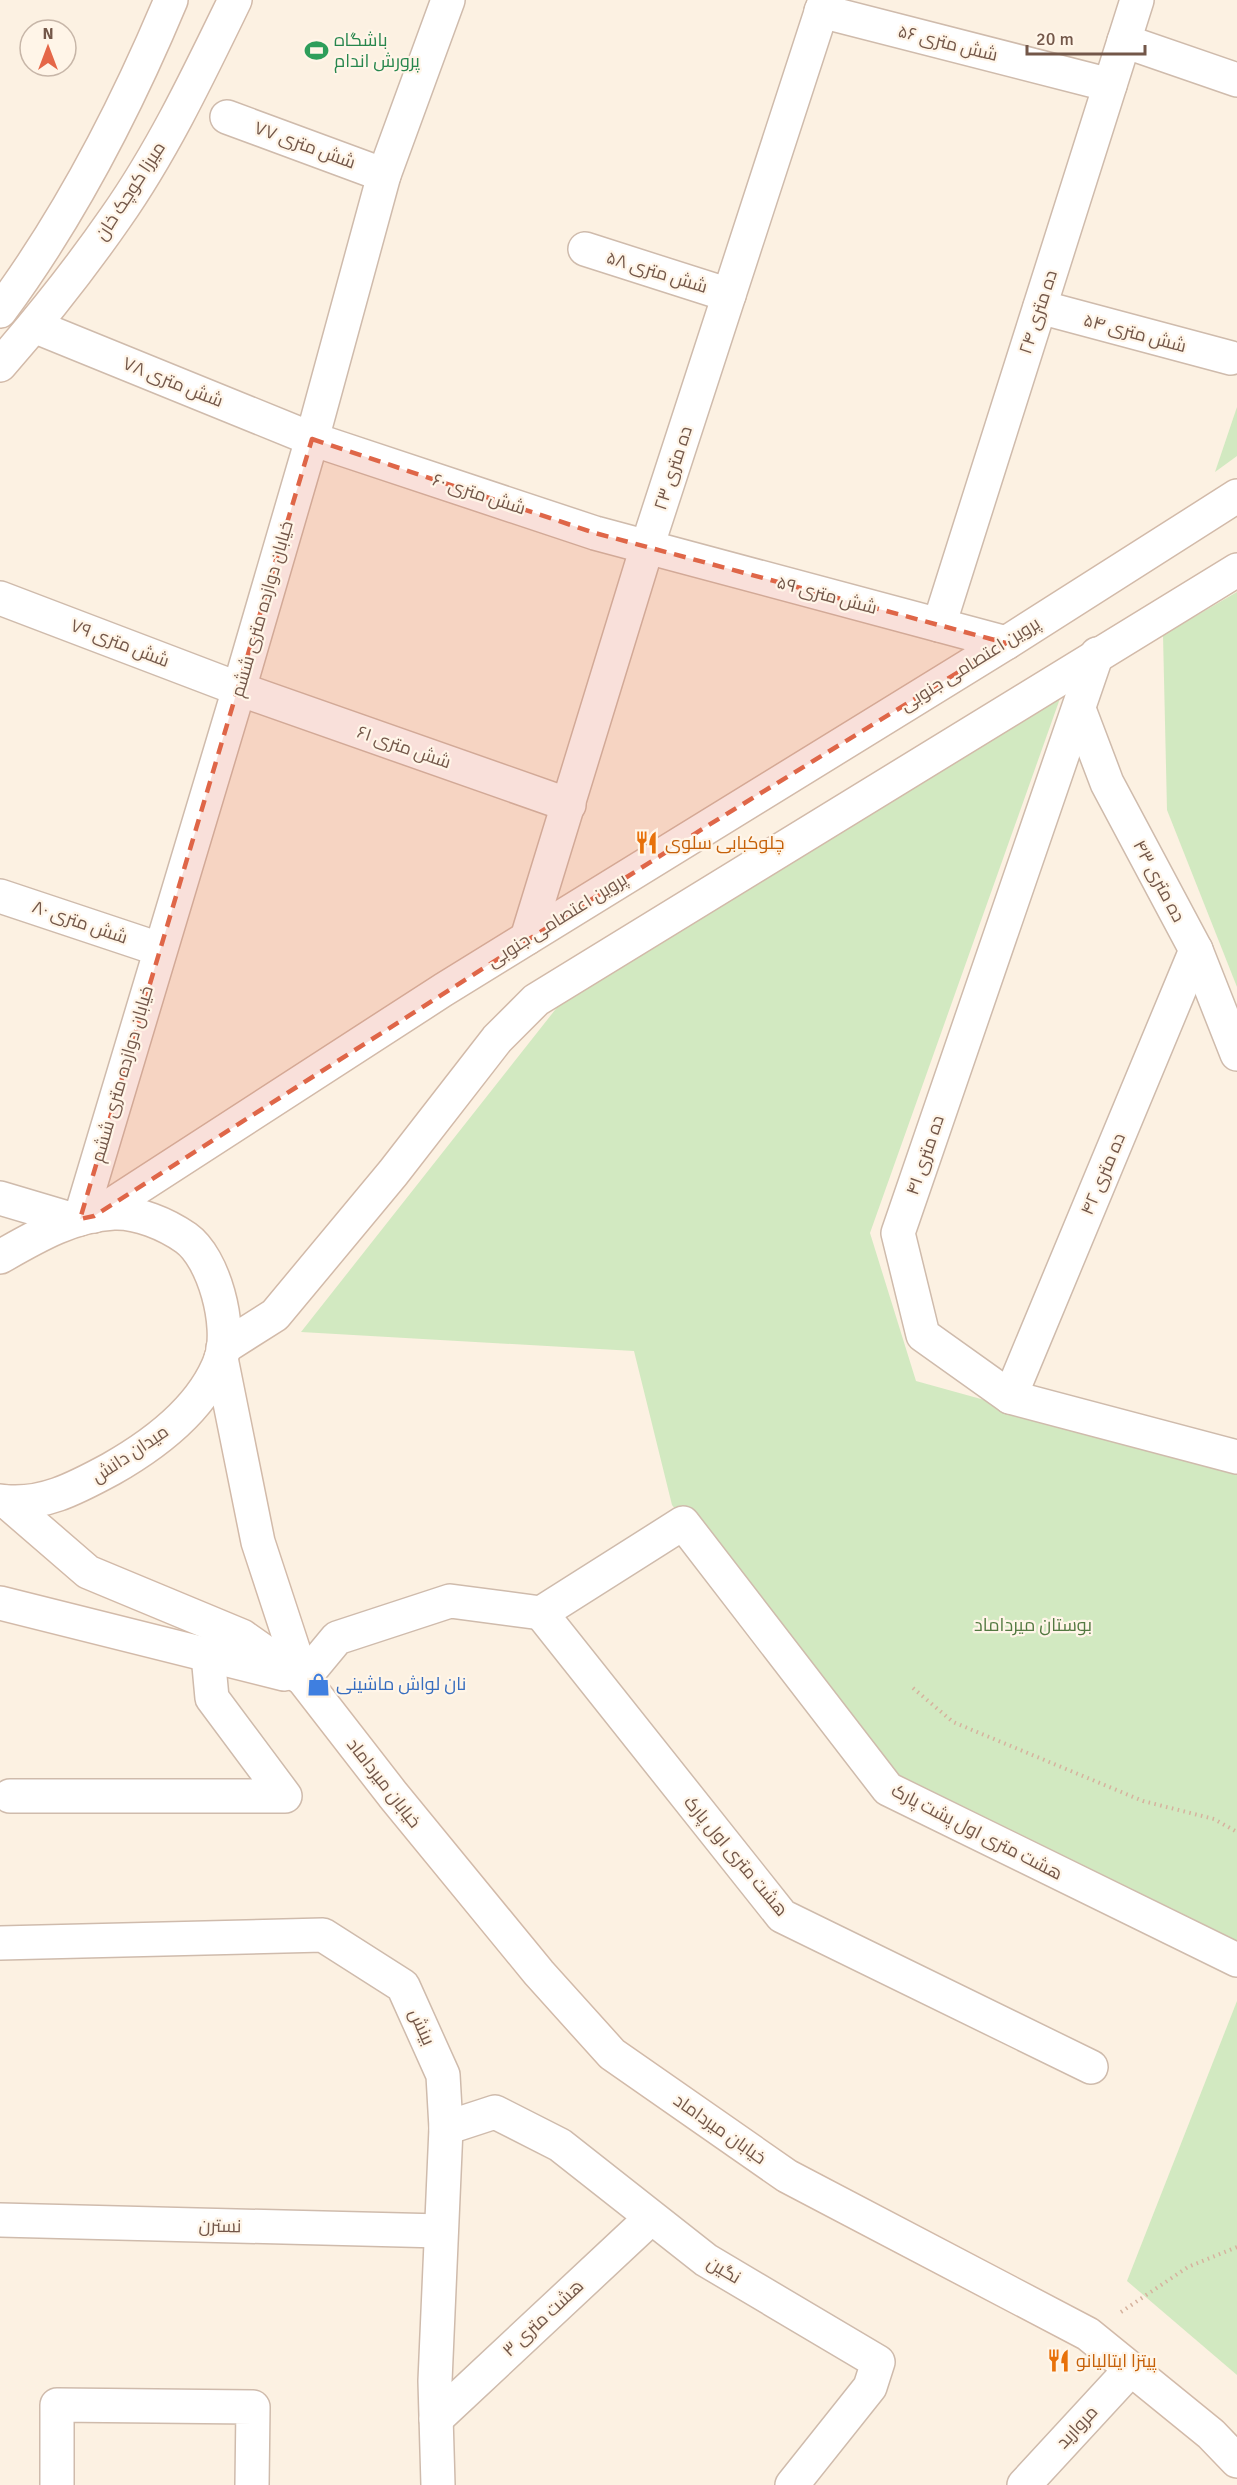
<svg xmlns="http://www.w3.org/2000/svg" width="1237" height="2485" font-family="Signika,Cairo,sans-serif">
<rect width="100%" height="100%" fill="#fcf1e2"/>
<g fill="#d2e9c1">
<polygon points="1237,407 1237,456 1215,472"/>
<polygon points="1237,592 1237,987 1167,810 1163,635"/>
<polygon points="1063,690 870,1233 916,1381 1237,1470 1237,1960 901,1787 672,1505 634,1351 301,1332 581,977"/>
<polygon points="1237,2001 1237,2375 1127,2281"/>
</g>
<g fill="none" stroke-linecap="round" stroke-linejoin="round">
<defs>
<g id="minor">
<polyline points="821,11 1110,85"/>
<polyline points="1124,41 1237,80"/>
<polyline points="227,117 384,175"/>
<polyline points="585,249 729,295"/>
<polyline points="1040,307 1231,358"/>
<polyline points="34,326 312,439 595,533 1006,643"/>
<polyline points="0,598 239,689 569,805"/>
<polyline points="939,625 1137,0"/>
<polyline points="1097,654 898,1233 923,1335 1010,1397 1237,1457"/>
<polyline points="1079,709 1107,783 1196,950 1237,1054"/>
<polyline points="0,896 159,949"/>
<polyline points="527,938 647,547 825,0"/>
<polyline points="0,1198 74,1220"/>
<polyline points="80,1219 239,689 312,439 384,175 448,0"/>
<polyline points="1010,1397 1196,950"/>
<polyline points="541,1613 782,1916 1091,2067"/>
<polyline points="303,1679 337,1638 450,1601 541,1613 683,1523 888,1789 1237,1960"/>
<polyline points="10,1796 285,1796 212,1698 208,1655"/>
<polyline points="0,1943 323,1935 403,1986 443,2075 446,2128 435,2381 438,2485"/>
<polyline points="446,2128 495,2112 560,2145 706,2260 878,2362 870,2387 792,2485"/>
<polyline points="0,2220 441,2231"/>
<polyline points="436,2419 651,2218"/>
<polyline points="57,2485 57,2405 253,2407 252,2485"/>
<polyline points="1024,2485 1131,2369"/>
</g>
<g id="secondary">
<path d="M0,311c71,-96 125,-201 171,-311"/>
<path d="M0,365c41,-47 80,-96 116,-148 47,-67 83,-143 119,-217"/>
<polyline points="94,1216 443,990 1006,643 1237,496"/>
<path d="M0,1257c35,-20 72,-42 114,-44 23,-1 52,11 72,25 28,20 46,88 35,121 -18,49 -66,85 -110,110 -35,19 -70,38 -111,32"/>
<polyline points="223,1348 275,1315 393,1173 497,1039 536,1000 1237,570"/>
<polyline points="221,1358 258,1542 303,1679"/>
<polyline points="7,1502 88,1572 242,1636 303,1679 393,1795 539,1973 612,2054 787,2176 1088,2334 1211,2434 1237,2461"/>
<polyline points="0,1603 284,1674"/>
</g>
</defs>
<use href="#minor" stroke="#cfbbac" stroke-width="36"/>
<use href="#secondary" stroke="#d2baa9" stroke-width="36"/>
<g stroke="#d6b29e" stroke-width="4" stroke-dasharray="1.5 4.5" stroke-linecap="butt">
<polyline points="913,1688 953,1722 1143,1801 1214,1819 1237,1832"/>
<polyline points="1121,2312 1188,2267 1237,2247"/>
</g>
<use href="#minor" stroke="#fff" stroke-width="33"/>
<use href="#secondary" stroke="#fff" stroke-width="33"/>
</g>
<path fill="#df6648" fill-opacity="0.2" stroke="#df6648" stroke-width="4.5" stroke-dasharray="12 8" stroke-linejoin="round" d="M312,439l283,94 411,110 -299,183 -613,390 -14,3z"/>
<defs>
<symbol id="stadium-bare" viewBox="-9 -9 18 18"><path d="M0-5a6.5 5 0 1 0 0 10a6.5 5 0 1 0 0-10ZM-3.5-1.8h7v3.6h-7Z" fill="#2e9e5b" stroke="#fff5e8" stroke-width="2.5" paint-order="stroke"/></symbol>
<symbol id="restaurant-bare" viewBox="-9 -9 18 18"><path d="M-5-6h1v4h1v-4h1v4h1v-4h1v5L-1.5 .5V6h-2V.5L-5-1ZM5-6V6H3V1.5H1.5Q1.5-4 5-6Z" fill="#e8710a" stroke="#fff5e8" stroke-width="2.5" paint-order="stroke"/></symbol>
<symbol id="shop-bare" viewBox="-9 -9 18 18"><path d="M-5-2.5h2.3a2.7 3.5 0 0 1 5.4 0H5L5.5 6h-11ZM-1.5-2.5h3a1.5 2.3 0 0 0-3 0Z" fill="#3f7fe0" stroke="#fff5e8" stroke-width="2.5" paint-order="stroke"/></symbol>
</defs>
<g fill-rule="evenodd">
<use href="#stadium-bare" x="300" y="34" width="33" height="33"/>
<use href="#restaurant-bare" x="630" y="826" width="33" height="33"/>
<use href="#shop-bare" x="302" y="1668" width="33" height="33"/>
<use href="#restaurant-bare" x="1042" y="2344" width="33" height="33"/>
</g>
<g text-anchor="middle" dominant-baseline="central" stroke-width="4.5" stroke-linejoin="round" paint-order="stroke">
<g font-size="18" fill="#27864d" stroke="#fff5e8" text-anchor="start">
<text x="334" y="40">باشگاه<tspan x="334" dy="21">پرورش اندام</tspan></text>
</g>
<g font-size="18" fill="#735749" stroke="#fff5e8">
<text transform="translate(948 43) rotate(14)">شش متری ۵۶</text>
<text transform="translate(305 145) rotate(20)">شش متری ۷۷</text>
<text transform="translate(130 191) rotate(-57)">میرزا کوچک خان</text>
<text transform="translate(657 272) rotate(17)">شش متری ۵۸</text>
<text transform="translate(1038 312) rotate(-72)">ده متری ۲۴</text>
<text transform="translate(1135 333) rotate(15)">شش متری ۵۴</text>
<text transform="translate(173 382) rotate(22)">شش متری ۷۸</text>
<text transform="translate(673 468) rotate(-72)">ده متری ۲۳</text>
<text transform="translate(479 494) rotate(18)">شش متری ۶۰</text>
<text transform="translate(827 595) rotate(15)">شش متری ۵۹</text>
<text transform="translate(262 609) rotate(-74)">خیابان دوازده متری ششم</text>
<text transform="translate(120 643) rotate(21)">شش متری ۷۹</text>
<text transform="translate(970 664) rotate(-32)">پروین اعتصامی جنوبی</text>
<text transform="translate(404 747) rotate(19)">شش متری ۶۱</text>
<text transform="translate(1159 881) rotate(62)">ده متری ۴۳</text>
<text transform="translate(557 920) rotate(-32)">پروین اعتصامی جنوبی</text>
<text transform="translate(80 922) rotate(19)">شش متری ۸۰</text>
<text transform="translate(122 1074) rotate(-74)">خیابان دوازده متری ششم</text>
<text transform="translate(925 1155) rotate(-71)">ده متری ۴۱</text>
<text transform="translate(1103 1174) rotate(-67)">ده متری ۴۲</text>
<text transform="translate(130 1454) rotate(-34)">میدان دانش</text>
<text transform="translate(384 1783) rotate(52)">خیابان میرداماد</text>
<text transform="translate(977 1832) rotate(27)">هشت متری اول پشت پارک</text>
<text transform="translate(736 1856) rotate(50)">هشت متری اول پارک</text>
<text transform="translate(422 2027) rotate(66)">بینش</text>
<text transform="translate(720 2129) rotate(35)">خیابان میرداماد</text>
<text transform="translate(220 2226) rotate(1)">نسترن</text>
<text transform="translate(724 2270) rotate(31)">نگین</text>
<text transform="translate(543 2318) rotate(-43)">هشت متری ۳</text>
<text transform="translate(1077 2427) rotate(-47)">مروارید</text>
</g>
<g font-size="18" fill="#c56008" stroke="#fff5e8" text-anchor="start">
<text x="665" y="843">چلوکبابی سلوی</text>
<text x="1076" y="2361">پیتزا ایتالیانو</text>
</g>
<g font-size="18" fill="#537941" stroke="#fff5e8">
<text x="1033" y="1625">بوستان میرداماد</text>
</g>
<g font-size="18" fill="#366cbe" stroke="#fff5e8" text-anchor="start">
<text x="336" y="1684">نان لواش ماشینی</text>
</g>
</g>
<g transform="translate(48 48)"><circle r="28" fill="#fff5e8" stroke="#c7b6a8" stroke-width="1.5"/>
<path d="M0-4.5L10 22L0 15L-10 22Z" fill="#e56748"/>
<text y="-9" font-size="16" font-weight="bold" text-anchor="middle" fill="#735749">N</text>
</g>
<path d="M1027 45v9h118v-9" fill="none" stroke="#735749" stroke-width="3"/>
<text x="1036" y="45" font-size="18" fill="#735749" stroke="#fff5e8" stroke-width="4.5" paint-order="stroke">20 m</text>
</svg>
